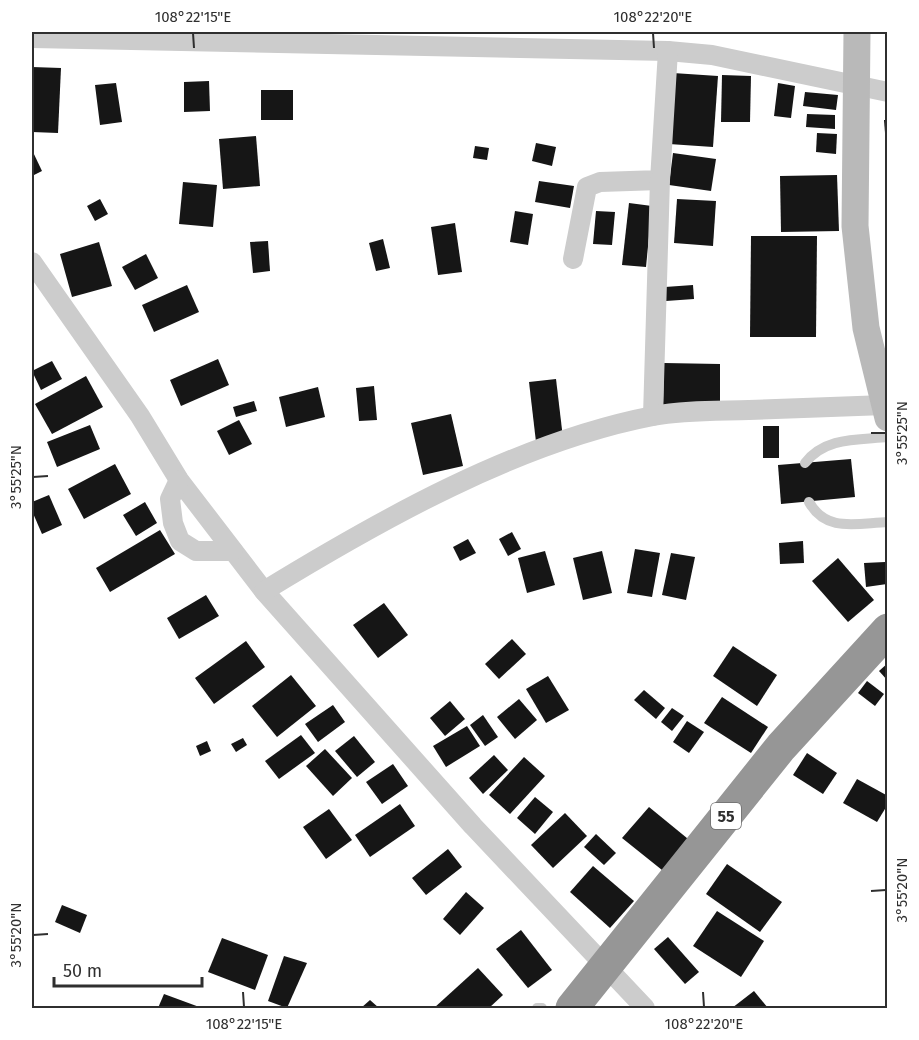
<svg xmlns="http://www.w3.org/2000/svg" width="919" height="1040" font-family="'Fira Sans',sans-serif">
<rect width="100%" height="100%" fill="#fff"/>
<g fill="#161616">
<polygon points="32,67 61,68 58,133 32,132"/>
<polygon points="673,73 718,76 713,147 669,144"/>
<polygon points="722,75 751,76 750,122 721,122"/>
<polygon points="209,81 210,111 184,112 184,82"/>
<polygon points="116,83 122,122 100,125 95,85"/>
<polygon points="778,83 795,86 791,118 774,116"/>
<rect x="261" y="90" width="32" height="30"/>
<polygon points="805,92 838,95 836,110 803,106"/>
<polygon points="807,114 835,115 835,129 806,127"/>
<polygon points="884,120 888,120 888,146 886,146"/>
<polygon points="817,133 837,134 836,154 816,152"/>
<polygon points="256,136 260,186 223,189 219,139"/>
<polygon points="536,143 556,147 552,166 532,161"/>
<polygon points="475,146 489,148 487,160 473,158"/>
<polygon points="32,150 42,171 32,176"/>
<polygon points="673,153 716,159 711,191 669,185"/>
<polygon points="837,175 839,231 781,232 780,176"/>
<polygon points="539,181 574,186 570,208 535,202"/>
<polygon points="183,182 217,185 213,227 179,224"/>
<polygon points="100,199 108,214 95,221 87,206"/>
<polygon points="677,199 716,201 713,246 674,243"/>
<polygon points="629,203 652,206 646,267 622,265"/>
<polygon points="515,211 533,214 528,245 510,242"/>
<polygon points="596,211 615,212 612,245 593,244"/>
<polygon points="455,223 462,272 438,275 431,227"/>
<polygon points="751,236 817,236 816,337 750,337"/>
<polygon points="383,239 390,268 376,271 369,243"/>
<polygon points="268,241 270,271 253,273 250,242"/>
<polygon points="99,242 112,286 72,297 60,254"/>
<polygon points="146,254 158,278 135,290 122,267"/>
<polygon points="187,285 199,312 154,332 142,305"/>
<polygon points="693,285 694,299 666,301 665,287"/>
<polygon points="218,359 229,385 181,406 170,380"/>
<polygon points="52,361 62,379 41,390 32,371"/>
<polygon points="664,363 720,364 720,409 663,409"/>
<polygon points="86,376 103,407 52,434 35,404"/>
<polygon points="556,379 563,438 536,442 529,382"/>
<polygon points="374,386 377,420 359,421 356,388"/>
<polygon points="318,387 325,417 286,427 279,397"/>
<polygon points="254,401 257,411 236,417 233,407"/>
<polygon points="451,414 463,466 423,475 411,423"/>
<polygon points="239,420 252,444 229,455 217,431"/>
<polygon points="90,425 100,449 57,467 47,442"/>
<rect x="763" y="426" width="16" height="32"/>
<polygon points="851,459 855,497 781,504 778,465"/>
<polygon points="115,464 131,494 84,519 68,489"/>
<polygon points="49,495 62,525 42,534 32,511 32,502"/>
<polygon points="145,502 157,523 136,536 123,515"/>
<polygon points="160,530 175,554 110,592 96,568"/>
<polygon points="512,532 521,549 508,556 499,539"/>
<polygon points="468,539 476,553 460,561 453,547"/>
<polygon points="803,541 804,563 780,564 779,543"/>
<polygon points="635,549 660,553 652,597 627,593"/>
<polygon points="545,551 555,585 527,593 518,558"/>
<polygon points="602,551 612,593 583,600 573,558"/>
<polygon points="671,553 695,557 686,600 662,595"/>
<polygon points="838,558 874,600 848,622 812,581"/>
<polygon points="885,562 887,584 866,587 864,563"/>
<polygon points="206,595 219,616 179,639 167,618"/>
<polygon points="384,603 408,635 378,658 353,625"/>
<polygon points="512,639 526,654 499,679 485,664"/>
<polygon points="246,641 265,667 214,704 195,678"/>
<polygon points="733,646 777,675 757,706 713,676"/>
<polygon points="888,663 888,681 879,671"/>
<polygon points="291,675 316,706 277,737 252,706"/>
<polygon points="548,676 569,710 546,723 526,689"/>
<polygon points="867,681 884,694 875,706 858,693"/>
<polygon points="644,690 665,708 656,719 634,700"/>
<polygon points="722,697 768,727 751,753 704,723"/>
<polygon points="519,699 537,720 515,739 497,717"/>
<polygon points="450,701 465,719 445,736 430,718"/>
<polygon points="333,705 345,722 318,742 305,724"/>
<polygon points="672,708 684,716 672,731 661,722"/>
<polygon points="483,715 498,737 485,746 470,725"/>
<polygon points="687,721 704,732 689,753 673,742"/>
<polygon points="467,726 480,746 446,767 433,746"/>
<polygon points="301,735 315,753 279,779 265,761"/>
<polygon points="354,736 375,762 357,777 335,751"/>
<polygon points="243,738 247,745 236,752 231,744"/>
<polygon points="207,741 211,751 200,756 196,746"/>
<polygon points="325,749 352,778 333,796 306,766"/>
<polygon points="807,753 837,773 823,794 793,775"/>
<polygon points="494,755 508,770 483,794 469,778"/>
<polygon points="524,757 545,776 510,814 489,795"/>
<polygon points="393,764 408,786 382,804 366,782"/>
<polygon points="857,779 888,796 888,804 877,822 843,803"/>
<polygon points="535,797 553,812 535,834 517,818"/>
<polygon points="400,804 415,826 370,857 355,835"/>
<polygon points="649,807 693,843 667,874 622,838"/>
<polygon points="329,809 352,840 326,859 303,827"/>
<polygon points="565,813 587,836 553,868 531,845"/>
<polygon points="596,834 616,853 604,865 584,847"/>
<polygon points="448,849 462,867 426,895 412,878"/>
<polygon points="727,864 782,902 760,932 706,894"/>
<polygon points="593,866 634,901 610,928 570,892"/>
<polygon points="466,892 484,908 460,935 443,919"/>
<polygon points="62,905 87,915 80,933 55,922"/>
<polygon points="717,911 764,941 741,977 693,946"/>
<polygon points="521,930 552,970 528,988 496,949"/>
<polygon points="668,937 699,972 685,984 654,949"/>
<polygon points="222,938 268,955 255,990 208,972"/>
<polygon points="284,956 307,963 287,1008 268,1001"/>
<polygon points="478,968 503,995 489,1008 434,1008"/>
<polygon points="754,991 768,1008 732,1008"/>
<polygon points="164,994 202,1008 158,1008"/>
<polygon points="370,1000 379,1008 361,1008"/>
</g>
<g fill="none" stroke-linecap="round" stroke-linejoin="round">
<g stroke="#ccc" stroke-width="10">
<path d="M805,463c20,-26 52,-23 83,-26"/>
<path d="M809,502c17,31 48,21 79,20"/>
<polyline points="537,1008 542,1008"/>
</g>
<g stroke="#ccc" stroke-width="20">
<polyline points="32,38 668,51 712,55 888,92"/>
<polyline points="573,259 587,187 600,182 660,180 668,51"/>
<polyline points="32,262 140,416 179,480 264,591 473,826 645,1008"/>
<polyline points="653,416 660,180"/>
<polyline points="179,480 170,499 173,523 180,541 196,551 233,551"/>
<path d="M264,591c116,-71 254,-149 389,-175 31,-6 64,-5 96,-6 45,-2 91,-3 136,-5"/>
</g>
<polyline stroke="#b9b9b9" stroke-width="27" points="857,32 855,226 866,328 888,418"/>
<polyline stroke="#969696" stroke-width="33" points="572,1008 781,747 888,630"/>
</g>
<path fill="none" stroke="#2f2f2f" stroke-width="2" d="M193,33l1,15M653,33l1,15M871,433h15M33,477l15,-1M871,891l15,-1M33,935l15,-1M243,992l1,15M703,992l1,15"/>
<g text-anchor="middle" dominant-baseline="central" stroke-width="6" stroke-linejoin="round" paint-order="stroke">
<rect fill="#fff" stroke="#6d6d6d" stroke-width="1.5" x="711" y="803" width="30" height="26" rx="4.5"/>
<g font-size="16" font-weight="bold" fill="#2f2f2f">
<text x="726" y="816">55</text>
</g>
</g>
<rect width="919" height="1040" fill="none" stroke="#ffffff" stroke-width="66"/>
<path d="M54 977v9h148v-9" fill="none" stroke="#2f2f2f" stroke-width="3"/>
<text x="63" y="977" font-size="18" fill="#2f2f2f" stroke="#ffffff" stroke-width="4.5" paint-order="stroke">50 m</text>
<rect x="33" y="33" width="853" height="974" fill="none" stroke="#2f2f2f" stroke-width="2"/>
<g font-size="15" text-anchor="middle" fill="#2f2f2f">
<text x="193" y="22">108°22'15"E</text>
<text x="653" y="22">108°22'20"E</text>
<text transform="translate(902 433) rotate(-90)" y="5">3°55'25"N</text>
<text transform="translate(16 477) rotate(-90)" y="5">3°55'25"N</text>
<text transform="translate(902 890) rotate(-90)" y="5">3°55'20"N</text>
<text transform="translate(16 935) rotate(-90)" y="5">3°55'20"N</text>
<text x="244" y="1029">108°22'15"E</text>
<text x="704" y="1029">108°22'20"E</text>
</g>
</svg>
